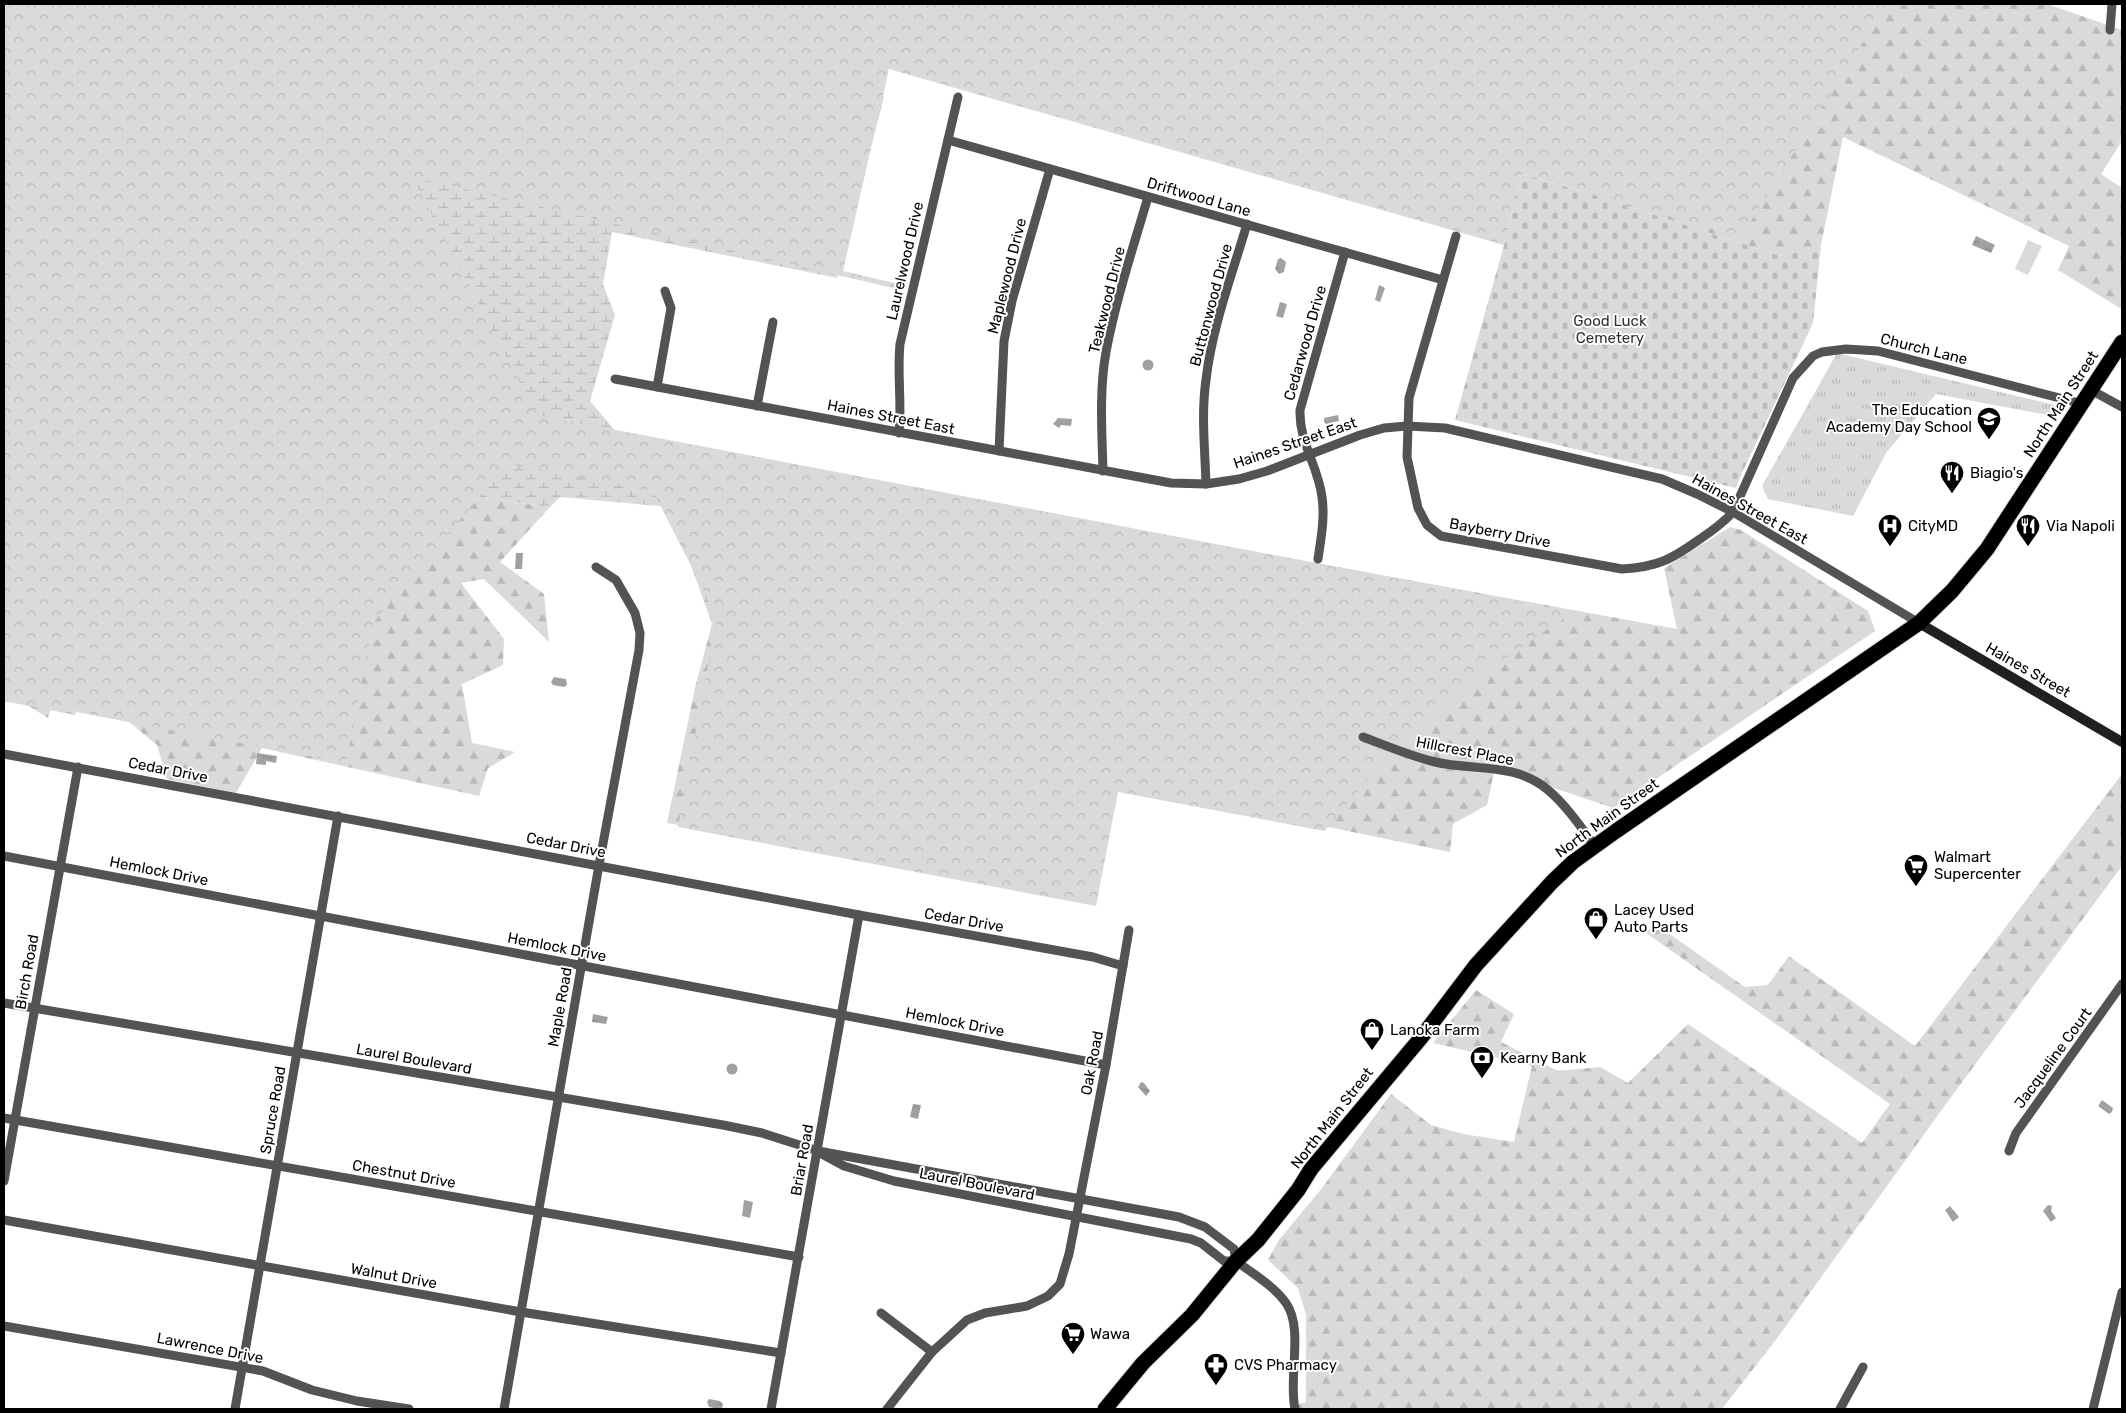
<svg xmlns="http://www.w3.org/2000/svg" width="2126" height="1413" font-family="Rubik,sans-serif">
<defs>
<pattern id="grass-tufts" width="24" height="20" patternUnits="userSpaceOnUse" patternTransform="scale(1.25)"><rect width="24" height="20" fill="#dadada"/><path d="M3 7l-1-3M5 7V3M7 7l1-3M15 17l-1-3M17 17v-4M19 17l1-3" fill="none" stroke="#b9b9b9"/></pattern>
<pattern id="forest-firs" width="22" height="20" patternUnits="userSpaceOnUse" patternTransform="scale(1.25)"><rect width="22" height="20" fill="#dadada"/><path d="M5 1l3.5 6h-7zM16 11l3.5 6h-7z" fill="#b9b9b9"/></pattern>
<pattern id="wetland-marsh" width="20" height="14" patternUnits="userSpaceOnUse" patternTransform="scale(1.25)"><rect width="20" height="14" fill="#dadada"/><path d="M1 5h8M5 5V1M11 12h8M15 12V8" fill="none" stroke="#b9b9b9"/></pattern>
<pattern id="cemetery-stones" width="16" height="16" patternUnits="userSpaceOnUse" patternTransform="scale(1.25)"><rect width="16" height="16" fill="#dadada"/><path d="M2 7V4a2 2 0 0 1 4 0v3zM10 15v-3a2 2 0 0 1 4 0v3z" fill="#b9b9b9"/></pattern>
<pattern id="park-crowns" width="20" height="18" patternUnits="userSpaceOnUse" patternTransform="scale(1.25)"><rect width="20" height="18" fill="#dadada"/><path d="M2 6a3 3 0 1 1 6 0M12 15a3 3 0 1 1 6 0" fill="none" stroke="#b9b9b9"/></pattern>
<pattern id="water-ripples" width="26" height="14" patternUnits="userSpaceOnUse" patternTransform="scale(1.25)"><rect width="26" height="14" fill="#a1a1a1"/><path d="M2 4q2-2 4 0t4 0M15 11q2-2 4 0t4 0" fill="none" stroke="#898989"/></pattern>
</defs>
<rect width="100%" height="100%" fill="#fff"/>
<polygon fill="url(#grass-tufts)" points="1837,353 2059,406 2048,415 1936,394 1886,453 1853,516 1768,499 1762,486"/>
<g fill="url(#forest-firs)">
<polygon points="1586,4 2047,4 2122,30 2122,141 2101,174 2122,188 2122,304 2120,308 2058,270 2069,246 1843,137 1821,245 1780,256 1588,193"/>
<polygon points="389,485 550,507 500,562 544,594 549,642 484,579 461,583 504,639 503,665 462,684 472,743 515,752 488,768 479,796 262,748 236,793 167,779 157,745 100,698 56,692 48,718 14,697"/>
<polygon points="1730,527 1741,530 1868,611 1875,631 1613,808 1495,768 1487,805 1453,824 1450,852 1328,827 1110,789 882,861 667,823 695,688 712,624 717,620 1234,548 1677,629 1664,568"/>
<polygon points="2122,774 2122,866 1946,1104 1778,1337 1722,1409 1284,1409 1306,1402 1306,1315 1298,1288 1268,1260 1279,1240 1322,1188 1391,1094 1431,1125 1463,1134 1514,1142 1532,1066 1433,1043 1476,990 1514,1014 1501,1042 1558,1071 1600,1067 1628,1083 1688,1024 1862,1143 1890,1104 1646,933 1654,923 1745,987 1768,985 1789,956 1915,1046"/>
</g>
<polygon fill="url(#wetland-marsh)" points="4,4 840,4 884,97 837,278 612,232 603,284 615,315 590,401 617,433 743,489 717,620 712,624 670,507 560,497 550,507 389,485"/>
<polygon fill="url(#cemetery-stones)" points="1522,174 1588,193 1780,256 1821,245 1813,323 1742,473 1736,488 1455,420 1504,245"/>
<path fill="url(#park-crowns)" d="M4,4h1883l-146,233 -219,-63 -18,71 -615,-176 -46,202 60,14 -1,5 -490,-113 125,238 1037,197c-41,27 -83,54 -121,85 -48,40 -90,85 -128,134l-207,-39 -22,114 -418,-79 39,-210 -64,-126 -146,-27 -134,159 -27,140 -270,-51 -1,3 -71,-14z"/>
<polygon fill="#dadada" points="2028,240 2042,246 2028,275 2015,269"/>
<g fill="url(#water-ripples)">
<polygon points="1976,236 1995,245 1991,253 1972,245"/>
<polygon points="1281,258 1286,262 1284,272 1279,274 1275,269 1278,259"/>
<polygon points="1379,285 1385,288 1380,302 1375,300"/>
<polygon points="1280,302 1287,304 1283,318 1276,316"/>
<circle cx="1148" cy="365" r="5.5"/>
<polygon points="1338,415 1339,421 1326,424 1324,422 1324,418"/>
<polygon points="1058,418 1072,419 1071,426 1061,425 1059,428 1053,424"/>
<polygon points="516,553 523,553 522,569 515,569"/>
<polygon points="554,677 566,679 567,685 564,687 553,685 551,682"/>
<polygon points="257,753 277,756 276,763 266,761 266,765 256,764"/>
<polygon points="593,1014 608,1017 606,1024 592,1022"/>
<circle cx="732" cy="1069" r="5.5"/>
<polygon points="1141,1082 1144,1083 1150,1091 1146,1096 1138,1087"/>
<polygon points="2102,1100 2113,1108 2112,1112 2109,1114 2098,1106"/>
<polygon points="913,1104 921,1105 918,1119 910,1117"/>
<polygon points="744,1200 753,1202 750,1218 742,1216"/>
<polygon points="2048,1205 2052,1206 2051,1211 2056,1218 2051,1222 2043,1211"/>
<polygon points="1950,1206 1959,1217 1953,1222 1945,1210"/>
<polygon points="709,1399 720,1401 723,1404 722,1408 719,1409 709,1407 707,1402"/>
</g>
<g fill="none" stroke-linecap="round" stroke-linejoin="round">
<defs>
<polyline id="highway" points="1105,1409 1143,1363 1192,1315 1236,1261 1258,1240 1298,1190 1311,1169 1420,1039 1476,965 1552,882 1573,862 1616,831 1919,623 1952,591 1987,549 2122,342"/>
</defs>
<use href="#highway" stroke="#dbdbdb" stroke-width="17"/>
<g stroke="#535353" stroke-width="9">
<polyline points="2110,30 2112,4"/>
<polyline points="948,140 1443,280"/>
<path d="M1456,236l-47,162 -2,59 11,51 9,17 14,11 181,33c36,-2 50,-10 78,-30 12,-8 23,-16 33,-27l60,-134 20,-22 9,-4 24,-3 32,2 205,53"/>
<polyline points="615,379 1171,483 1206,484 1239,479 1267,471 1360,435 1384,428 1407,426 1445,428 1662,479 1697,494 1733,512 1919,623"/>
<polyline points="657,387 671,308 665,291"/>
<polyline points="2091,390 2122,407"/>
<polyline points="757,406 773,322"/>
<path d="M899,433c3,-30 -2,-59 1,-89l58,-247"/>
<polyline points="999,451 1004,341 1012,301 1050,169"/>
<path d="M1103,471c-1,-39 -4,-80 3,-119 10,-53 27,-104 42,-155"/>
<path d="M1206,484c-1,-34 -5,-70 0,-104 6,-53 26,-105 41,-156"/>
<path d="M1318,559c3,-21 7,-41 4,-62 -4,-32 -23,-54 -22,-87l45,-158"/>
<path d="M1363,737c24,9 47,19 72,25 39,9 80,0 113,28 18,15 33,37 47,56"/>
<polyline points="4,754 859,915 1093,957 1123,966"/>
<polyline points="4,856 1106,1065"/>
<polyline points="4,1003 723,1125 762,1133 818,1151 1179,1217 1205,1227 1234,1249 1236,1261"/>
<polyline points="4,1118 799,1257"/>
<polyline points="2009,1151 2016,1133 2122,984"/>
<path d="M822,1154l22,12 50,15 297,58 10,4 23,18h12c16,12 38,25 50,42 18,26 2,74 9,106"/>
<polyline points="4,1181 78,767"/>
<polyline points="4,1220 521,1312 781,1353"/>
<polyline points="881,1313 932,1352"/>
<polyline points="4,1326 263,1371 312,1390 357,1401 409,1409"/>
<polyline points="235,1409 338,816"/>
<polyline points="504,1409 599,865 639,650 640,633 635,613 616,580 596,567"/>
<polyline points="771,1409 859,915"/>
<polyline points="887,1409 932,1352 967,1320 985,1313 1027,1306 1048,1296 1060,1284 1069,1254 1106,1065 1129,930"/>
<polyline points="1840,1409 1863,1367"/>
<polyline points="2093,1409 2122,1292"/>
</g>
<polyline stroke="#202020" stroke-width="10" points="1919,623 2122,742"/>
<use href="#highway" stroke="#000" stroke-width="15"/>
</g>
<defs>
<symbol id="school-pin" viewBox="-11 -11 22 30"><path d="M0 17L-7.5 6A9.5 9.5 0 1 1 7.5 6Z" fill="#000" stroke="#fff"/><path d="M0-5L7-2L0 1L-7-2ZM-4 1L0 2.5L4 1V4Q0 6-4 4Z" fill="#fff"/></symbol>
<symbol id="restaurant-pin" viewBox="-11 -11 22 30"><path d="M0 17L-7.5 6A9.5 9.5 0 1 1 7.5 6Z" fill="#000" stroke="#fff"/><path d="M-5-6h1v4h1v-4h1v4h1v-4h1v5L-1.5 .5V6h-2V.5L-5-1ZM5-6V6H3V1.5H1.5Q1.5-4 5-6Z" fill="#fff"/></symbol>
<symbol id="hospital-pin" viewBox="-11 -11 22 30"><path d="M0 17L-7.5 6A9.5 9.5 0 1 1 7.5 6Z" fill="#000" stroke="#fff"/><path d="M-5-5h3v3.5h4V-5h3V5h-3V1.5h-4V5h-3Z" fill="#fff"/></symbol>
<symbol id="supermarket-pin" viewBox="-11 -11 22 30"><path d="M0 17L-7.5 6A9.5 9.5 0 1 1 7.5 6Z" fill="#000" stroke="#fff"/><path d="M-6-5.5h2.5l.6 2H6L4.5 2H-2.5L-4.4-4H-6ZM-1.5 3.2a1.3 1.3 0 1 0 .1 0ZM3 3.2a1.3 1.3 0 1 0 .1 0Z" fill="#fff"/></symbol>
<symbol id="shop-pin" viewBox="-11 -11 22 30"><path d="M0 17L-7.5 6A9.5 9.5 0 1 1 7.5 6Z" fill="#000" stroke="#fff"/><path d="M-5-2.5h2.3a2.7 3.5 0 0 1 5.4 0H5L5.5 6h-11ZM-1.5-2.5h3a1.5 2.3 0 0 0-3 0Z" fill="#fff"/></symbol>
<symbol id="bank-pin" viewBox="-11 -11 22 30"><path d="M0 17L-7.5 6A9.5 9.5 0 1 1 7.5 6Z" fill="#000" stroke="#fff"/><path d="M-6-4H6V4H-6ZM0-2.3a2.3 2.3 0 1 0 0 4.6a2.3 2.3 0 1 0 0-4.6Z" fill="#fff"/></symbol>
<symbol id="pharmacy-pin" viewBox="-11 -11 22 30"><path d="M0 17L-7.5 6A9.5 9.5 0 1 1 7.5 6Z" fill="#000" stroke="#fff"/><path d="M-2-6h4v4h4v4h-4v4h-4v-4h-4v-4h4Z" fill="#fff"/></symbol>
</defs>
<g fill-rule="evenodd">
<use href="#school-pin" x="1975" y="405" width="28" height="38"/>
<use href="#restaurant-pin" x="1938" y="459" width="28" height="38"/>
<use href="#hospital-pin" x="1876" y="512" width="28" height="38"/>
<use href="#restaurant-pin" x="2014" y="512" width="28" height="38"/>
<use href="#supermarket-pin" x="1902" y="852" width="28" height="38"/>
<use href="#shop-pin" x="1582" y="905" width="28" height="38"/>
<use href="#shop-pin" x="1358" y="1016" width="28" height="38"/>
<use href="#bank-pin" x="1468" y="1044" width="28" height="38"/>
<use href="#supermarket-pin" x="1059" y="1320" width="28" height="38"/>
<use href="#pharmacy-pin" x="1202" y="1351" width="28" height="38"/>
</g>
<g text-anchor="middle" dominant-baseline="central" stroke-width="4" stroke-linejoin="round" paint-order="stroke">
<g font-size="15" fill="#000" stroke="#fff">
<text transform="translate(1199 197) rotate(16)">Driftwood Lane</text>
<text transform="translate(905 261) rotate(-77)">Laurelwood Drive</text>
<text transform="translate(1007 276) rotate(-76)">Maplewood Drive</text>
<text transform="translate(1107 300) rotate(-76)">Teakwood Drive</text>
<text transform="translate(1211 305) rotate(-75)">Buttonwood Drive</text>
<text transform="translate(1305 343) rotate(-74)">Cedarwood Drive</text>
<text transform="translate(1924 349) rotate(14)">Church Lane</text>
<text transform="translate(2061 404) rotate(-57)">North Main Street</text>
<text transform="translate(891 417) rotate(11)">Haines Street East</text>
<text transform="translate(1295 443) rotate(-19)">Haines Street East</text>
<text transform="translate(1750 509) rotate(29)">Haines Street East</text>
<text transform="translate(1500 533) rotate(11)">Bayberry Drive</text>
<text transform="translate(2028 670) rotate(30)">Haines Street</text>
<text transform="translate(1465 751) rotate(11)">Hillcrest Place</text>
<text transform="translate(168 770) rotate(11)">Cedar Drive</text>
<text transform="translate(1607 818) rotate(-36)">North Main Street</text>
<text transform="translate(566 845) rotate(11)">Cedar Drive</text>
<text transform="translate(159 871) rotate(11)">Hemlock Drive</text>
<text transform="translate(964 920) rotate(10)">Cedar Drive</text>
<text transform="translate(557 947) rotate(11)">Hemlock Drive</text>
<text transform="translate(27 972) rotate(-80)">Birch Road</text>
<text transform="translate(560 1007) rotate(-80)">Maple Road</text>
<text transform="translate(955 1022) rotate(11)">Hemlock Drive</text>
<text transform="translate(2053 1058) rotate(-54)">Jacqueline Court</text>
<text transform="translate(414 1059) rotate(10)">Laurel Boulevard</text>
<text transform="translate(1092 1063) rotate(-79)">Oak Road</text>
<text transform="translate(273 1110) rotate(-80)">Spruce Road</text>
<text transform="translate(1332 1118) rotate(-52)">North Main Street</text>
<text transform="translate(802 1160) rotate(-80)">Briar Road</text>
<text transform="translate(404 1174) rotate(10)">Chestnut Drive</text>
<text transform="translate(977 1184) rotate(11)">Laurel Boulevard</text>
<text transform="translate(394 1276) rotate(10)">Walnut Drive</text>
<text transform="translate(210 1348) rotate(11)">Lawrence Drive</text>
</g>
<g font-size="15" fill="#313131" stroke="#fff">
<text x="1610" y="321">Good Luck<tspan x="1610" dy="17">Cemetery</tspan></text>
</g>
<g font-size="15" fill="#000" stroke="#fff" text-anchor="start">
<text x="1972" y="410" text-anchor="end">The Education<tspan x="1972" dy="17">Academy Day School</tspan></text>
<text x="1970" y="473">Biagio's</text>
<text x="1908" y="526">CityMD</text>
<text x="2046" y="526">Via Napoli</text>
<text x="1934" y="857">Walmart<tspan x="1934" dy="17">Supercenter</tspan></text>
<text x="1614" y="910">Lacey Used<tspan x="1614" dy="17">Auto Parts</tspan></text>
<text x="1390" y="1030">Lanoka Farm</text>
<text x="1500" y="1058">Kearny Bank</text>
<text x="1090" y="1334">Wawa</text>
<text x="1234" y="1365">CVS Pharmacy</text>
</g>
</g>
<rect width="2126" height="1413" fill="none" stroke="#000000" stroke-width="10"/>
</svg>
